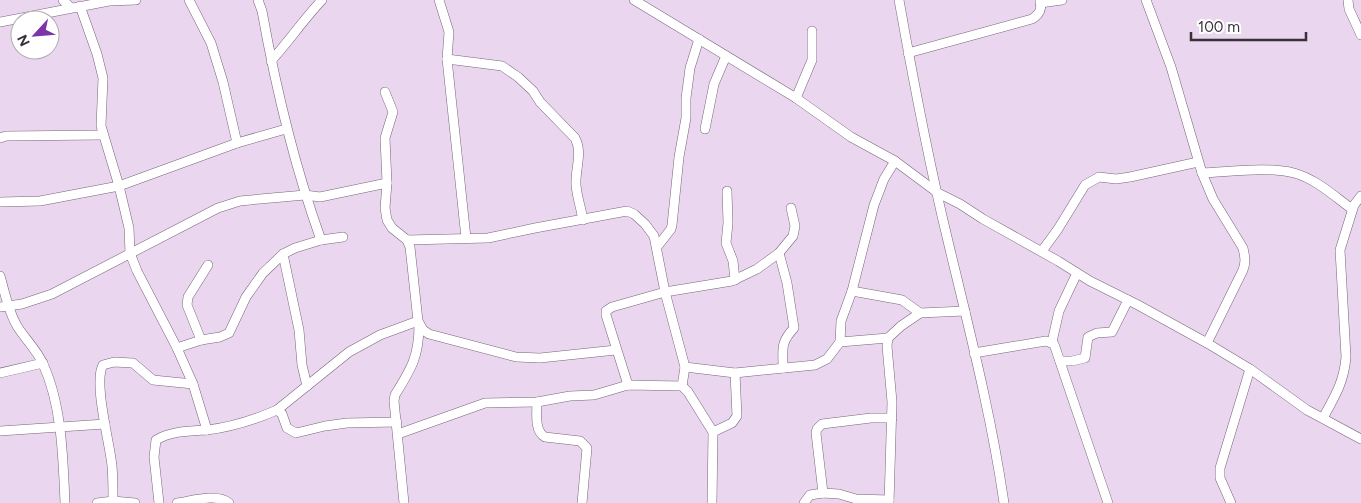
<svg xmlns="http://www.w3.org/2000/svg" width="1361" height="503" font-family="Figtree,sans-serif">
<rect width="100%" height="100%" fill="#ead6ee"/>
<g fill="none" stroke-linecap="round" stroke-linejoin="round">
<defs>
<g id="minor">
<polyline points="63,0 70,7"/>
<polyline points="189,0 211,43 223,82 237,143"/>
<path d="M258,0l4,11c14,78 32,154 59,229"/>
<polyline points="439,0 449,32 447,59 466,238"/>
<polyline points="634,0 796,98 851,137 895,161 938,193 960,204 983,219 1058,261 1090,281 1138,305 1207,343 1250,369 1307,410 1361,439"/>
<path d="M899,0c14,79 29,159 48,237 21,88 44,176 57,266"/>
<path d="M1146,0l25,67 31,106 11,26 30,49c2,9 3,14 0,22l-36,73"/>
<polyline points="1348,0 1349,9 1361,35"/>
<polyline points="1040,3 1062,0"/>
<path d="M80,6l17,48 6,24 -2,48 18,60 10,42 1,25 7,18 40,77 16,36 14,46c25,-3 47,-10 70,-20l5,4 5,14 9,5 29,-7 22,-3 50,-1"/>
<polyline points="0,22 109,1 136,0"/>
<path d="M908,53l124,-34c8,-5 10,-10 8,-19"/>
<path d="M447,59l55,7 16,11 15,14 7,11 35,36c8,15 0,31 1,47 1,12 5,23 7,35"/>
<path d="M271,61c18,-20 33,-42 51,-61"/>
<polyline points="385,92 393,112 385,138 387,183 385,208 387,220 392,228 407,240 410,247 418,321 423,330 429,334 516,357 540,358 616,350"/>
<polyline points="796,98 812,60 812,31"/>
<polyline points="705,129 714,84 726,56"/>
<polyline points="0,138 6,136 103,135"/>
<path d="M1202,173c28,-1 64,-7 92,0 22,6 40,23 58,36"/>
<polyline points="727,191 728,223 726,243 733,261 735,280"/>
<polyline points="0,202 40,201 119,186 237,143 286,129"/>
<polyline points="407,240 488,238 535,228 627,211 634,214 645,224 654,236 665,292 685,367 682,386"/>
<polyline points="657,247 671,229 672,225 679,157 686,118 686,98 690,68 699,39"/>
<polyline points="1042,251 1058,229 1085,185 1099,177 1116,179 1130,177 1198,162"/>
<path d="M779,253l8,30 7,45c-14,15 -11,21 -11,40"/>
<polyline points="283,254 299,330 302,365 307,386"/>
<path d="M0,276c5,17 8,35 17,50 8,13 20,24 26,38 19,41 20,94 22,139"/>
<polyline points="852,291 902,300 920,313"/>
<polyline points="0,307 22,304 52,294 218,208 240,201 260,199 305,195 320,197 387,183"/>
<polyline points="201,340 187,305 188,297 208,265"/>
<polyline points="840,342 888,338"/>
<polyline points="1052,342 1059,311 1077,273"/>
<polyline points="177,348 201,340 220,337 229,333 246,297 263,273 283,254 295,248 321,240 343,237"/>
<polyline points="974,353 1046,341 1054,344 1108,503"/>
<polyline points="1060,361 1072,361 1085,358 1088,337 1097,333 1112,332 1128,300"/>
<polyline points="685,367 735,373 815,365 827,359 840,342 841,321 852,291 874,205 884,179 895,161"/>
<polyline points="0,373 43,363"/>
<polyline points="628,385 606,315 606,311 612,307 665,292 732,281 757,269 779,253 793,236 795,226 791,208"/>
<path d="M537,402c0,11 -3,29 8,35l35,4 7,7 -5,55"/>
<polyline points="277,410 349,352 380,335 418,321"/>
<path d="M1323,418c12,-22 21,-36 23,-61l-6,-107 14,-45 7,-9"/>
<polyline points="0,431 105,424"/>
<polyline points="713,432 732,423 737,416 735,373"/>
<polyline points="398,434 485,403 537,402 570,396 594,395 628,385 682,386 688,392 713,432 712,503"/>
<polyline points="823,493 816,433 817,429 822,424 871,418 892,418"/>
<path d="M113,501c0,-12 0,-24 -1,-35 -2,-22 -19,-84 -9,-101l11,-3 19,1 20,17 40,4"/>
<polyline points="97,503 113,501 135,503"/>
<path d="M159,503l-5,-46 2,-17c15,-9 34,-9 51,-10"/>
<path d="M177,503c15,-2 40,-10 52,0"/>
<path d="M404,503l-10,-102 1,-6c16,-26 24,-38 24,-70"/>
<polyline points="804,503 810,495 823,493 839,494 856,499 889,500"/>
<polyline points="889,503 892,402 887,346 888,338 901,326 920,313 965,311"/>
<polyline points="1231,503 1220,478 1220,468 1250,369"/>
</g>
</defs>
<use href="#minor" stroke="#77657a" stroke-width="10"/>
<use href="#minor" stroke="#fff" stroke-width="9"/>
</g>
<g transform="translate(35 35) rotate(244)"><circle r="24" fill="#ffffff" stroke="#b0adb0"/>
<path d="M0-4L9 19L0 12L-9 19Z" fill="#7c35a7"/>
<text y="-8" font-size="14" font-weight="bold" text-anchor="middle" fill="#39313a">N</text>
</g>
<path d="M1191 32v8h115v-8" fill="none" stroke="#39313a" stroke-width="2.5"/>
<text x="1198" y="32" font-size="15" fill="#39313a" stroke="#ffffff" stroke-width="4" paint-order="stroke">100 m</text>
</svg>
